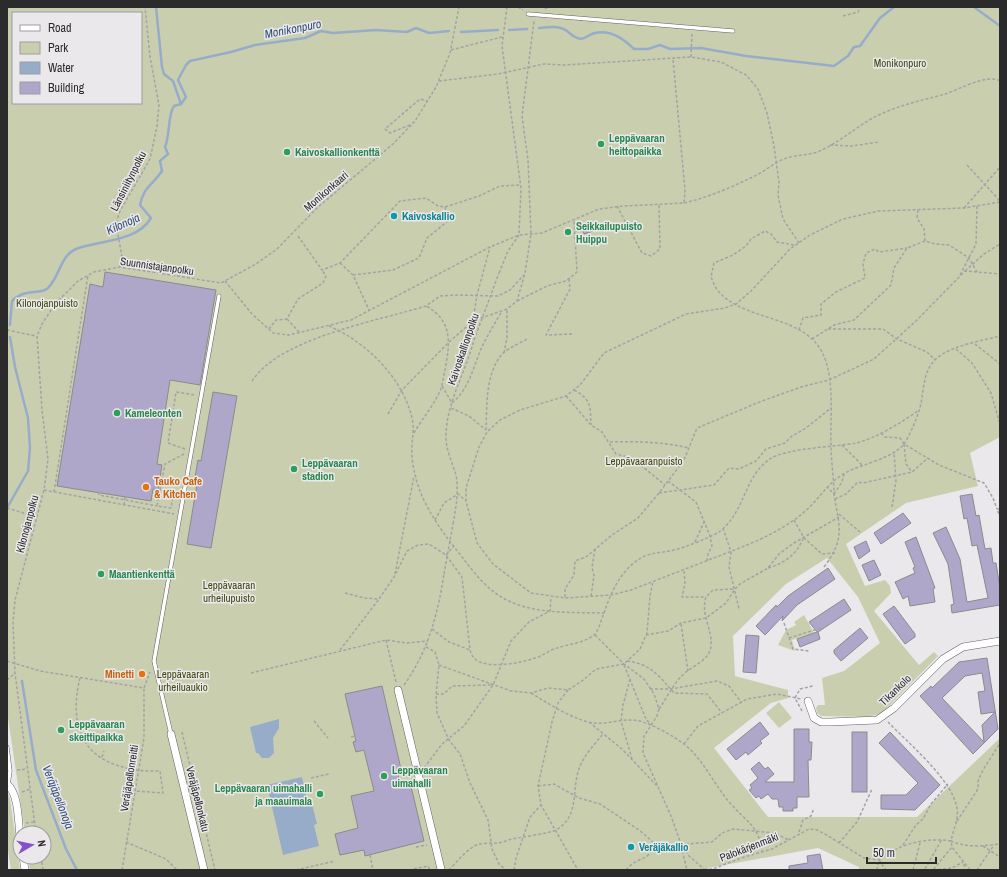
<svg xmlns="http://www.w3.org/2000/svg" width="1007" height="877" font-family="'Archivo Narrow',sans-serif">
<rect width="100%" height="100%" fill="#eae8eb"/>
<g fill="#c9cfae" fill-rule="evenodd">
<path d="M7,7h993v430l-30,16 8,33 -72,17 -60,41 19,42 20,-6 5,6 1,7 -17,18 45,54 15,-13 4,4 -56,57 -14,4 -47,-1 -4,-3 -1,-5 2,-3h7l-3,-27 22,-7 36,-28 -22,-46 -31,-39 -41,26 -53,52 2,40 53,14v8l-17,5 -57,45 54,69h149l83,-79v132h-141v-3l-41,-19 -110,20v2h-678l-2,-13h16v-24h-19l-18,-122zM13,13h128v90h-128z"/>
<polygon points="804,615 814,633 792,640 795,651 778,645 786,630 796,625 794,622"/>
<polygon points="779,702 792,718 779,728 766,713"/>
<polygon points="7,791 10,799 20,870 11,870 7,844"/>
</g>
<g fill="#97acc9">
<polygon points="279,719 279,728 273,738 274,753 269,758 262,758 258,753 256,753 250,727"/>
<polygon points="302,777 308,804 312,804 317,824 314,825 319,846 283,855 267,785"/>
</g>
<g fill="none" stroke-linecap="round" stroke-linejoin="round">
<g stroke="#97acc9" stroke-width="2.5">
<polyline points="156,7 162,67 164,74 173,81 181,104"/>
<polyline points="974,7 1000,26"/>
<path d="M539,28c9,-1 20,-3 28,3 5,4 7,7 14,8 5,-1 9,-5 14,-6 16,-4 29,6 39,16h14l12,-4 10,4 31,-1 45,8 88,10 14,-10 6,-9 6,-1 20,-28 14,-11"/>
<polyline points="509,30 527,29"/>
<polyline points="461,32 498,30"/>
<polyline points="181,104 186,97 178,80 186,65 190,61 231,52 255,45 305,38 321,31 333,33 376,30 407,32 416,28 429,33 449,31"/>
<path d="M10,325l2,-24c14,-14 27,-5 36,-13 12,-12 12,-32 28,-39 24,-9 61,-7 75,-31l-11,-13c4,-19 12,-19 22,-34l-2,-10 8,-7 -3,-7c5,-11 3,-34 9,-41l7,-2"/>
<polyline points="7,508 28,471 30,448 28,418 15,367 10,337"/>
<polyline points="22,681 36,770 66,849 77,870"/>
</g>
</g>
<g fill="#afa7c9" stroke="#8b8a8d" fill-rule="evenodd">
<polygon points="590,223 593,231 584,234 582,226"/>
<polygon points="105,272 216,290 200,385 170,380 157,464 162,465 158,490 153,489 151,501 57,486 90,284 103,287"/>
<polygon points="213,392 237,396 211,548 187,544 198,478 195,477 198,460 201,461"/>
<polygon points="972,494 976,516 979,515 985,549 991,548 993,563 996,563 1000,588 1000,605 952,613 951,605 954,604 948,564 933,533 946,527 960,559 967,602 988,598 977,545 972,546 967,518 964,519 960,496"/>
<polygon points="903,513 911,523 881,544 874,533"/>
<polygon points="916,537 935,588 933,589 935,602 910,606 908,596 903,599 895,582 915,573 913,568 915,567 905,542"/>
<polygon points="866,541 870,551 859,559 854,547"/>
<polygon points="874,560 881,575 869,581 862,565"/>
<polygon points="828,568 835,579 797,605 782,621 783,616 765,635 756,626 776,605 777,607 788,596"/>
<polygon points="844,599 851,610 818,632 820,639 800,647 797,639 817,632 809,622"/>
<polygon points="894,606 915,634 915,637 905,644 883,614"/>
<polygon points="860,628 868,638 841,661 834,653 834,650"/>
<polygon points="746,635 759,636 756,673 743,672"/>
<path d="M987,658l11,71 -25,25 -53,-58 11,-10 1,2 27,-26zM982,673l3,18 -7,1 3,22 14,-2 -13,13 2,17 -42,-44 23,-22z"/>
<polygon points="382,686 401,769 397,770 400,784 410,782 424,841 365,856 364,850 340,855 335,834 358,828 351,796 374,791 364,750 356,752 353,742 356,741 345,694"/>
<polygon points="760,722 769,734 760,741 762,743 748,755 746,752 736,760 727,749"/>
<polygon points="794,729 809,729 809,742 812,742 811,760 808,760 809,797 797,797 797,808 793,808 793,811 783,811 783,807 779,807 778,799 772,799 768,794 761,799 759,796 756,798 749,790 752,788 750,785 758,778 751,769 759,762 765,769 768,767 774,774 765,782 794,782"/>
<rect x="852" y="732" width="15" height="60"/>
<polygon points="890,732 940,785 915,810 881,809 881,795 906,795 918,783 879,743"/>
<polygon points="820,854 823,870 789,870 789,866 808,863 807,856"/>
</g>
<g fill="none" stroke-linecap="round" stroke-linejoin="round">
<defs>
<g id="service">
<polyline points="528,14 733,31"/>
<polyline points="171,734 154,661 219,296"/>
<polyline points="7,747 10,771 8,785"/>
</g>
<g id="minor">
<polyline points="398,690 441,869"/>
<polyline points="808,701 814,718 821,722 830,722 877,720 894,708 943,659 963,647 1000,641"/>
<polyline points="171,734 204,870"/>
<path d="M7,784c12,10 11,37 13,52"/>
<polyline points="23,857 25,870"/>
</g>
</defs>
<use href="#service" stroke="#626063" stroke-width="4.5"/>
<use href="#minor" stroke="#626063" stroke-width="8"/>
<g stroke="#a4a2a5" stroke-width="1.5" stroke-dasharray="3 2" stroke-linecap="butt">
<polyline points="518,7 523,10"/>
<polyline points="545,9 548,7"/>
<polyline points="843,16 858,12 860,7"/>
<polyline points="451,50 502,37"/>
<polyline points="691,57 692,33"/>
<polyline points="439,81 498,74 544,64 564,65 691,57 721,62 746,75 758,89 767,113 774,146 779,182 778,195 783,219 799,243"/>
<polyline points="410,125 390,133 385,129 420,99 427,101"/>
<polyline points="830,145 852,146 879,142"/>
<polyline points="967,165 1000,201"/>
<path d="M1000,202l-36,6 -85,3 -36,8 -33,16 -20,14 -39,42 -15,13 -11,4 -39,6 -82,39 -24,32 -14,11 -46,14 -20,10 -13,12 -8,15 -13,41v13l11,42 16,21 38,29 34,5 46,-3 20,-5 106,-41c23,-9 47,-20 66,-36 15,-12 24,-30 42,-40 16,-9 47,-14 59,-29 6,-9 12,-24 15,-33 6,-19 2,-39 18,-53 16,-13 44,-17 63,-22"/>
<path d="M684,203c26,-6 50,-17 73,-28 9,-5 17,-12 27,-16 12,-5 26,-3 38,-9 17,-8 32,-21 49,-31 23,-13 49,-18 74,-25 13,-4 43,-21 55,-13"/>
<polyline points="617,206 642,253 651,256 660,249 659,204"/>
<polyline points="964,208 1000,167"/>
<polyline points="918,210 917,218 924,229 925,241"/>
<polyline points="298,236 322,270 340,263 400,201 426,198 438,206 445,207 479,196 500,186 520,185"/>
<path d="M794,245l-17,-3 -6,-8 -6,-3 -14,8 -5,7 -13,9 -19,8 -3,14c2,5 4,10 7,14 27,31 86,23 105,63 12,25 7,65 8,91 0,16 3,33 3,49"/>
<polyline points="340,263 353,275 369,310"/>
<polyline points="120,267 122,257 116,223 120,211 150,159 157,126 159,105 150,57 145,7"/>
<polyline points="965,271 984,254 1000,244"/>
<polyline points="499,273 508,251 519,235 521,188 502,46 507,7"/>
<polyline points="353,275 393,270 419,258 427,238 449,220 445,207"/>
<polyline points="960,275 976,244 977,206"/>
<polyline points="569,279 570,289 546,335 573,334"/>
<polyline points="225,281 252,314 273,333 289,335 351,320 490,247 519,235 542,233 599,209 623,206 684,203 685,190 673,59"/>
<polyline points="517,301 547,286 566,281 577,272 574,220"/>
<polyline points="287,319 299,332"/>
<polyline points="473,321 477,295 490,247"/>
<path d="M329,326c38,16 77,55 84,97 1,9 -1,15 -1,24 -1,8 1,19 3,27 5,25 21,49 36,69 14,17 28,39 47,52 30,20 71,17 106,18"/>
<polyline points="269,329 276,320 287,319 298,299 323,283 326,276 322,270"/>
<polyline points="828,329 883,329 897,339 927,352 935,360"/>
<polyline points="7,330 36,336"/>
<polyline points="799,330 803,318 821,315 821,304 836,292 865,278 863,264 866,253 875,249 879,252 907,248"/>
<polyline points="812,339 834,325 854,320 891,285 894,268 907,248 925,241 935,244 949,245 969,258 977,272"/>
<polyline points="975,344 1000,364"/>
<polyline points="956,349 972,363 991,393 1000,424"/>
<polyline points="504,353 507,338 507,309"/>
<path d="M252,381c28,-43 125,-60 174,-75l14,-10 18,-1 40,1 12,-6 14,-15"/>
<path d="M442,386l10,17c17,-14 21,-35 29,-54 6,-13 14,-26 21,-38"/>
<path d="M574,390c18,10 16,16 17,35"/>
<polyline points="566,396 591,425 602,432 616,454 632,458 665,485"/>
<polyline points="451,408 469,416 486,430"/>
<polyline points="388,414 402,390 449,342 473,321 507,309 517,301 525,273 531,234 528,160 522,116 534,21"/>
<path d="M486,430c1,-24 -1,-57 17,-77 6,-5 17,-10 24,-14"/>
<path d="M414,433c8,-14 20,-28 26,-42 3,-6 3,-14 5,-21 5,-27 8,-49 -19,-64"/>
<polyline points="881,433 885,437 900,438 904,444 939,465 984,483 993,498 997,509"/>
<path d="M610,442c27,-1 52,0 79,6"/>
<polyline points="904,444 906,464 912,472"/>
<polyline points="842,445 863,466"/>
<polyline points="185,449 168,443 176,392 195,395"/>
<polyline points="668,481 696,502 710,536 712,546 708,554 707,561"/>
<polyline points="44,490 174,514"/>
<polyline points="158,490 160,490 157,506 171,508 173,496 177,497"/>
<polyline points="160,490 165,464 184,454"/>
<polyline points="54,492 88,275"/>
<polyline points="99,492 99,495 157,506"/>
<polyline points="659,493 714,485 729,468 739,469 756,461 766,449 785,443 792,436 806,428 831,408"/>
<polyline points="834,494 842,482 844,474"/>
<polyline points="835,499 846,494 858,482 863,483 912,472 928,458"/>
<polyline points="124,505 125,497"/>
<polyline points="892,507 896,481 894,452"/>
<polyline points="7,508 37,517"/>
<polyline points="1000,509 997,509 1000,517"/>
<polyline points="839,514 860,532"/>
<polyline points="435,520 444,503 458,494 466,501"/>
<polyline points="794,520 804,538 822,554 835,553"/>
<path d="M453,524c3,-17 6,-32 3,-49 -4,-13 -11,-27 -10,-41 1,-32 20,-63 28,-94"/>
<polyline points="723,528 731,552 729,567 739,609"/>
<polyline points="695,542 704,522"/>
<polyline points="446,555 454,546"/>
<path d="M824,567c22,-29 15,-41 10,-73l-7,-7"/>
<path d="M768,568c17,-5 28,-13 35,-29"/>
<polyline points="684,571 685,583 682,597 706,597"/>
<polyline points="395,574 414,476"/>
<path d="M345,593l19,5 15,1 15,-22 13,-26 11,-6 11,-1 17,11 16,22 8,73c1,3 2,6 4,8 10,12 48,5 61,0 8,-2 14,-8 22,-10 11,-4 28,-5 37,-13 5,-5 7,-15 10,-22 6,-18 15,-39 31,-51 14,-11 23,-8 39,-12 10,-2 37,-13 45,-18 26,-19 25,-56 51,-73 16,-11 65,-12 86,-16 21,-5 44,-20 62,-32"/>
<polyline points="591,596 594,576 592,567 595,549"/>
<polyline points="565,597 565,589 574,575 575,561 586,557 612,535 638,518 659,493 684,460 697,428 762,401 801,387 829,380 874,359 916,321 965,271 1000,274"/>
<polyline points="784,623 793,649 809,651"/>
<polyline points="681,624 688,671"/>
<polyline points="432,629 449,642 470,650"/>
<polyline points="595,635 624,664 644,679 654,694 659,709 657,716 644,736 643,753 671,816 681,844 689,856 704,869"/>
<polyline points="646,635 668,631 681,623 706,618 726,603 735,589 740,584 768,568 779,554 794,543 839,517"/>
<polyline points="789,638 821,628"/>
<polyline points="386,640 396,682"/>
<polyline points="426,647 435,652 439,665 436,694 437,713 449,740 460,754 470,783 488,820 492,849 499,864 506,870"/>
<polyline points="340,650 379,599"/>
<polyline points="7,661 40,671 144,688 150,672"/>
<path d="M627,661c24,3 32,15 47,32l33,1 15,19"/>
<polyline points="439,665 511,691 531,693 548,688 568,690 582,681 596,669 624,664 640,649 647,633 650,596 653,581"/>
<polyline points="624,665 646,719 651,725"/>
<polyline points="251,673 386,640 406,643 428,641"/>
<path d="M80,678c-10,40 -2,78 43,89 12,4 25,4 37,4l3,22 -28,-2"/>
<polyline points="630,679 623,705 621,721 632,759"/>
<polyline points="7,680 15,673"/>
<path d="M404,685c24,-33 34,-72 40,-111"/>
<polyline points="650,689 670,689 717,681 729,686 741,702"/>
<polyline points="568,690 558,703 552,722 538,786 541,805 578,870"/>
<path d="M531,693c18,11 36,23 57,29 15,4 30,-3 45,-2 15,1 41,16 52,25 19,15 29,40 45,58 16,19 29,22 32,49"/>
<polyline points="436,694 444,694 452,686 491,685"/>
<path d="M659,709c9,-13 15,-27 27,-37 9,-7 24,-13 25,-26 2,-15 -11,-33 -5,-49l7,-7 22,-1"/>
<polyline points="802,711 795,698 800,689 813,686"/>
<polyline points="314,721 328,738"/>
<polyline points="589,722 622,749 657,786"/>
<path d="M888,722c20,21 64,57 69,86 2,11 -4,22 -6,33 16,7 32,5 49,3"/>
<polyline points="182,732 215,870"/>
<polyline points="351,737 355,736"/>
<polyline points="684,744 698,726 747,699 777,694 801,699"/>
<polyline points="102,757 104,751"/>
<polyline points="424,768 442,744 464,726 493,685 511,641 529,622 550,611 551,597"/>
<polyline points="17,770 27,769"/>
<polyline points="311,778 329,774"/>
<polyline points="538,786 554,784 579,798 600,804 639,830 653,842 674,845 712,842 722,833 733,829 774,833 789,840"/>
<polyline points="22,792 30,789"/>
<polyline points="957,821 978,789 978,781 983,770 1000,743"/>
<polyline points="26,823 34,822"/>
<polyline points="799,832 803,820 811,816 814,808"/>
<polyline points="36,833 15,673 13,623 15,600 44,490 48,459 42,410 37,336 42,324 55,304 78,281 94,272 120,267 221,283 256,264 277,249 318,207 393,144 415,121 436,87 450,53 459,7"/>
<polyline points="126,842 166,859 177,870"/>
<polyline points="839,843 857,822 872,789"/>
<polyline points="903,845 916,825 923,819 931,804 948,784"/>
<polyline points="681,846 687,870"/>
<polyline points="983,846 1000,857"/>
<polyline points="416,847 427,845"/>
<polyline points="370,855 373,870"/>
<polyline points="41,857 43,870"/>
<polyline points="879,860 886,870"/>
<polyline points="964,864 965,870"/>
<polyline points="925,869 942,839"/>
<polyline points="122,870 144,738 144,688"/>
<polyline points="296,870 335,861"/>
<polyline points="409,870 428,866 430,870"/>
<path d="M449,870c8,-8 20,-24 31,-26 10,-2 19,1 28,-4 11,-3 40,-6 48,-10 23,-13 16,-38 22,-58 4,-15 16,-27 25,-38"/>
<polyline points="514,870 516,858 530,817 541,805"/>
<path d="M626,870c12,-15 24,-7 29,-28"/>
<path d="M694,870l19,-1 28,-11 31,-9 37,-20 8,1 8,4 39,24 15,2c20,-16 46,-23 72,-19l1,6 18,23"/>
<polyline points="877,870 879,860"/>
<polyline points="913,870 920,843"/>
<polyline points="924,870 933,870 952,847"/>
<polyline points="933,870 952,868 963,862"/>
<polyline points="977,870 994,845"/>
</g>
<use href="#service" stroke="#fff" stroke-width="3.5"/>
<use href="#minor" stroke="#fff" stroke-width="7"/>
<g stroke="#a4a2a5" stroke-width="1.5" stroke-dasharray="3 2" stroke-linecap="butt">
<polyline points="474,340 499,273"/>
<polyline points="444,574 453,524"/>
</g>
</g>
<g fill="#2e9e5b" stroke="#eae8eb" stroke-width="1.5">
<circle cx="601" cy="144" r="4"/>
<circle cx="287" cy="152" r="4"/>
<circle cx="568" cy="232" r="4"/>
<circle cx="117" cy="413" r="4"/>
<circle cx="294" cy="469" r="4"/>
<circle cx="101" cy="574" r="4"/>
<circle cx="61" cy="730" r="4"/>
<circle cx="384" cy="776" r="4"/>
<circle cx="320" cy="794" r="4"/>
</g>
<g fill="#0f9aa8" stroke="#eae8eb" stroke-width="1.5">
<circle cx="394" cy="216" r="4"/>
<circle cx="631" cy="847" r="4"/>
</g>
<g fill="#e8710a" stroke="#eae8eb" stroke-width="1.5">
<circle cx="146" cy="487" r="4"/>
<circle cx="142" cy="674" r="4"/>
</g>
<g text-anchor="middle" dominant-baseline="central" stroke-width="3" stroke-linejoin="round" paint-order="stroke">
<g font-size="11" fill="#42480d" stroke="#eae8eb">
<text x="900" y="63">Monikonpuro</text>
<text x="47" y="303">Kilonojanpuisto</text>
<text x="644" y="461">Leppävaaranpuisto</text>
<text x="229" y="585">Leppävaaran<tspan x="229" dy="13">urheilupuisto</tspan></text>
<text x="183" y="674">Leppävaaran<tspan x="183" dy="13">urheiluaukio</tspan></text>
</g>
<g font-size="11" font-weight="bold" fill="#27864d" stroke="#eae8eb" text-anchor="start">
<text x="609" y="138">Leppävaaran<tspan x="609" dy="13">heittopaikka</tspan></text>
<text x="295" y="152">Kaivoskallionkenttä</text>
<text x="576" y="226">Seikkailupuisto<tspan x="576" dy="13">Huippu</tspan></text>
<text x="125" y="413">Kameleonten</text>
<text x="302" y="463">Leppävaaran<tspan x="302" dy="13">stadion</tspan></text>
<text x="109" y="574">Maantienkenttä</text>
<text x="69" y="724">Leppävaaran<tspan x="69" dy="13">skeittipaikka</tspan></text>
<text x="392" y="770">Leppävaaran<tspan x="392" dy="13">uimahalli</tspan></text>
<text x="312" y="788" text-anchor="end">Leppävaaran uimahalli<tspan x="312" dy="13">ja maauimala</tspan></text>
</g>
<g font-size="11" fill="#2c2b2c" stroke="#eae8eb">
<text transform="translate(128 181) rotate(-63)">Länsiniitynpolku</text>
<text transform="translate(326 191) rotate(-41)">Monikonkaari</text>
<text transform="translate(157 266) rotate(8)">Suunnistajanpolku</text>
<text transform="translate(463 349) rotate(-71)">Kaivoskallionpolku</text>
<text transform="translate(27 524) rotate(-75)">Kilonojanpolku</text>
<text transform="translate(895 690) rotate(-44)">Tikankolo</text>
<text transform="translate(129 778) rotate(-81)">Veräjäpellonreitti</text>
<text transform="translate(198 799) rotate(76)">Veräjäpellonkatu</text>
<text transform="translate(749 847) rotate(-21)">Palokärjenmäki</text>
</g>
<g font-size="11" font-weight="bold" fill="#0d838f" stroke="#eae8eb" text-anchor="start">
<text x="402" y="216">Kaivoskallio</text>
<text x="639" y="847">Veräjäkallio</text>
</g>
<g font-size="11" font-weight="bold" fill="#c56008" stroke="#eae8eb" text-anchor="start">
<text x="154" y="481">Tauko Cafe<tspan x="154" dy="13">&amp; Kitchen</tspan></text>
<text x="134" y="674" text-anchor="end">Minetti</text>
</g>
<g font-size="12" font-style="italic" fill="#33517b" stroke="#eae8eb">
<text transform="translate(293 29) rotate(-11)">Monikonpuro</text>
<text transform="translate(123 224) rotate(-24)">Kilonoja</text>
<text transform="translate(58 797) rotate(69)">Veräjäpellonoja</text>
</g>
</g>
<rect width="1007" height="877" fill="none" stroke="#2c2b2c" stroke-width="16"/>
<rect x="12" y="12" width="130" height="92" fill="#eae8eb" stroke="#9e9c9f"/>
<rect x="20" y="25" width="20" height="6" fill="#ffffff" stroke="#9e9c9f"/>
<text x="48" y="32" font-size="12" fill="#2c2b2c">Road</text>
<rect x="20" y="42" width="20" height="12" fill="#c9cfae" stroke="#9e9c9f"/>
<text x="48" y="52" font-size="12" fill="#2c2b2c">Park</text>
<rect x="20" y="62" width="20" height="12" fill="#97acc9" stroke="#9e9c9f"/>
<text x="48" y="72" font-size="12" fill="#2c2b2c">Water</text>
<rect x="20" y="82" width="20" height="12" fill="#afa7c9" stroke="#9e9c9f"/>
<text x="48" y="92" font-size="12" fill="#2c2b2c">Building</text>
<g transform="translate(32 845) rotate(81)"><circle r="19" fill="#eae8eb" stroke="#9e9c9f"/>
<path d="M0-3L7 15L0 10L-7 15Z" fill="#8851c9"/>
<text y="-6" font-size="11" font-weight="bold" text-anchor="middle" fill="#2c2b2c">N</text>
</g>
<path d="M867 857v6h69v-6" fill="none" stroke="#2c2b2c" stroke-width="2"/>
<text x="873" y="857" font-size="12" fill="#2c2b2c" stroke="#eae8eb" stroke-width="3" paint-order="stroke">50 m</text>
</svg>
